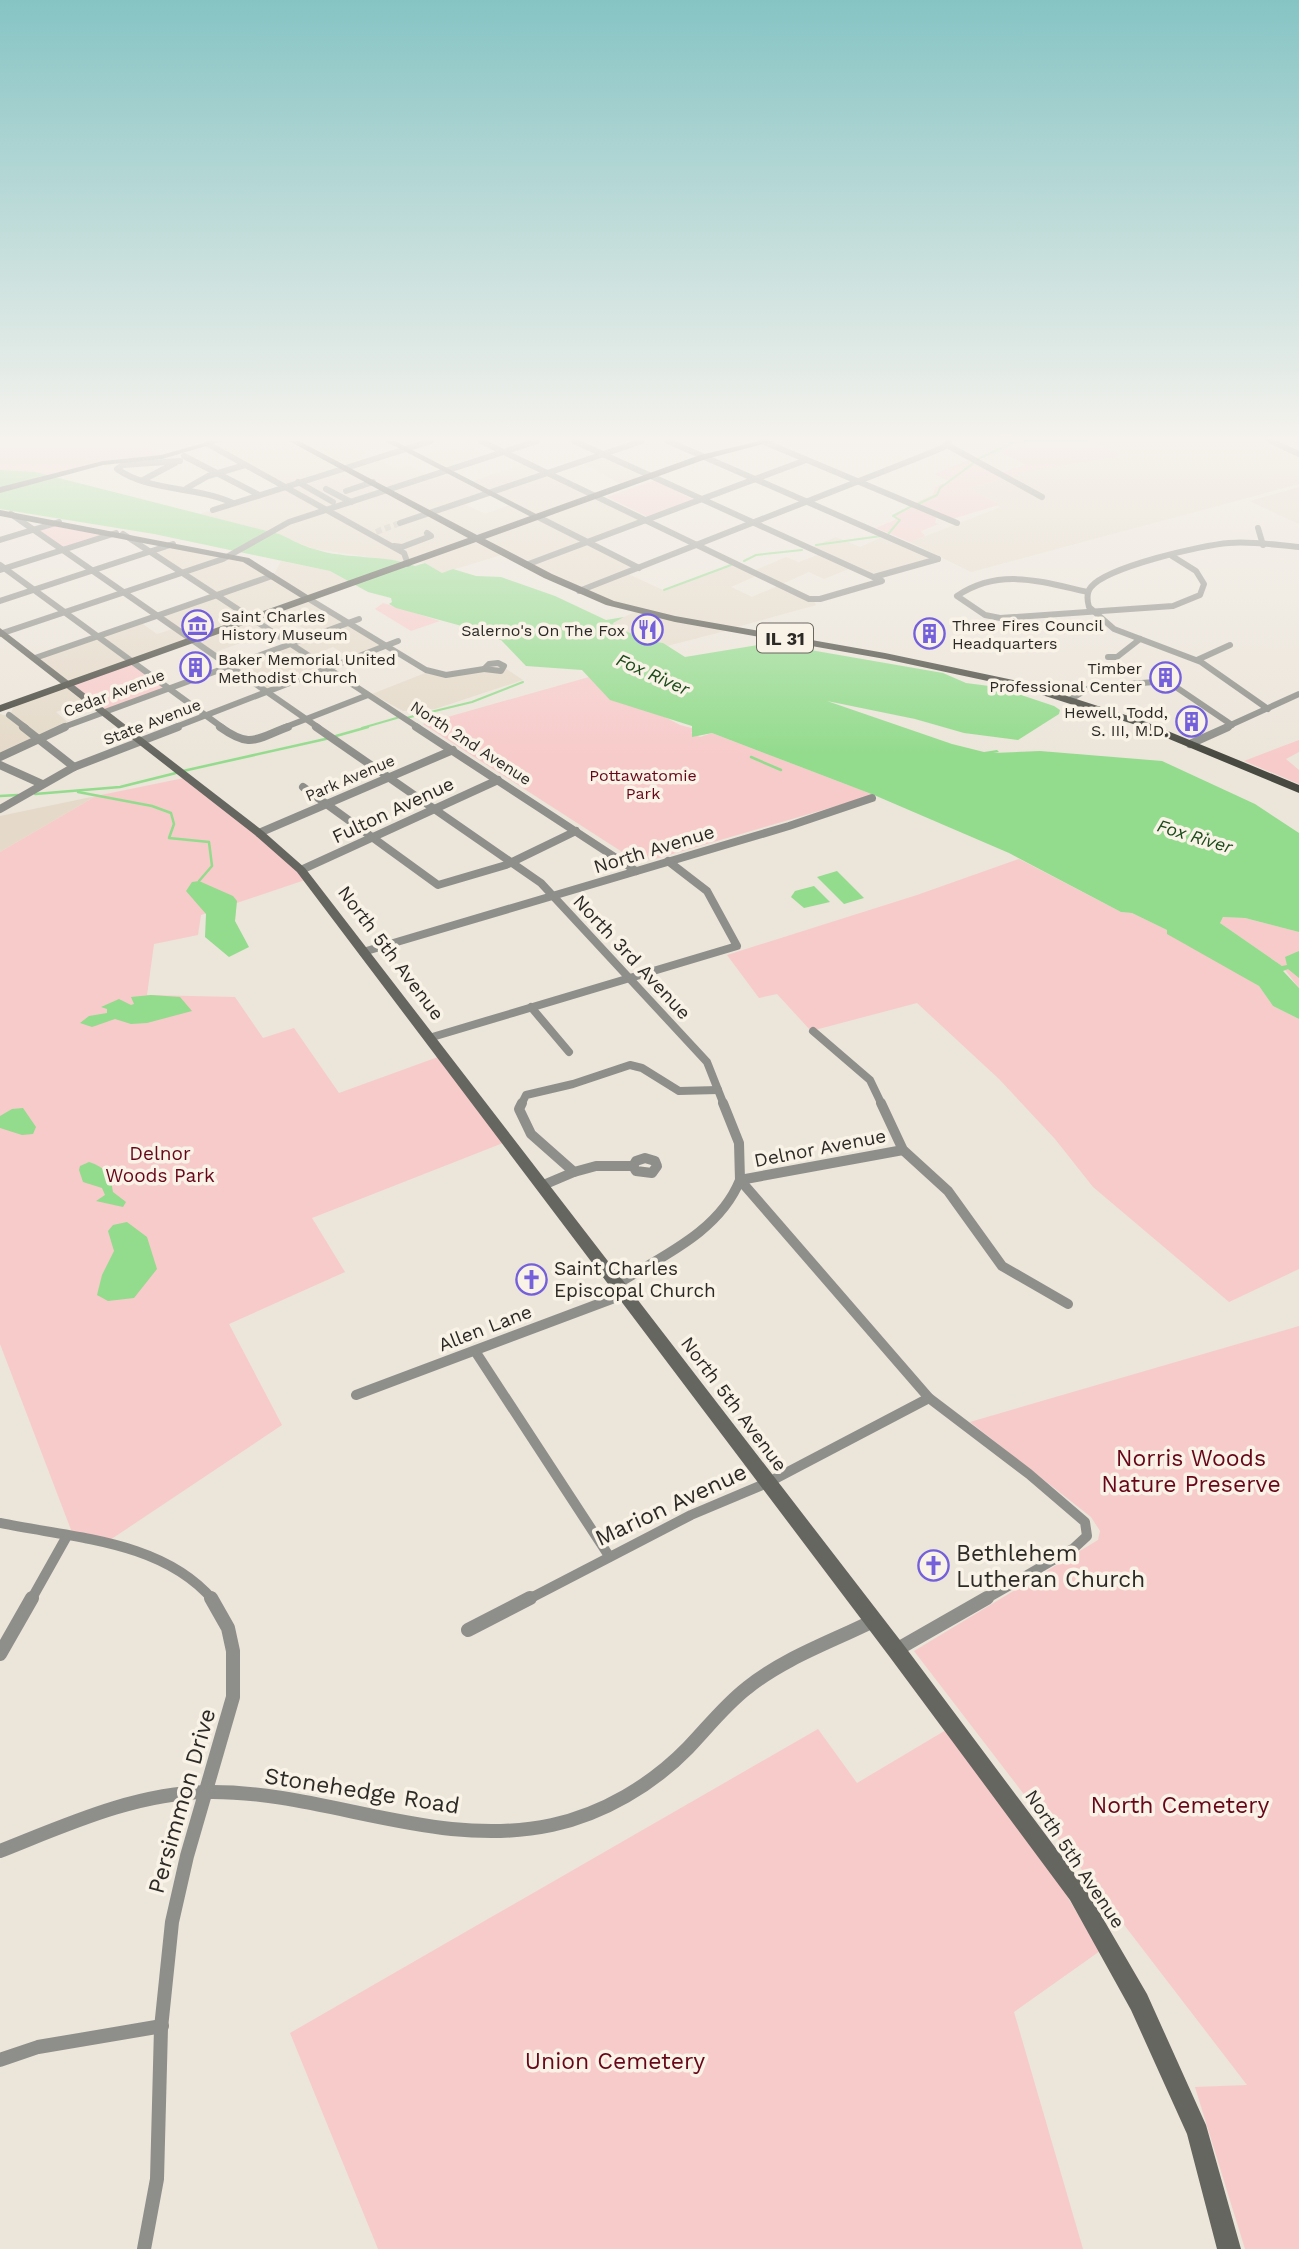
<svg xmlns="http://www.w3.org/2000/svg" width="1299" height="2249" font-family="'Work Sans',sans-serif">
<rect width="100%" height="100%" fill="#ece5da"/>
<g fill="#e5dac9">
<polygon points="204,441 295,442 385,489 326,509"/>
<polygon points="295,441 342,441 397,469 408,465 428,476 446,471 489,493 462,503 485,514 511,505 536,517 478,537"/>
<polygon points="1093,441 1269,441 1299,455 1299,484 971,572 910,542 1001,507 968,488 1034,470 1122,456"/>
<polygon points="448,447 454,450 466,447 487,457 447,470 420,456"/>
<polygon points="603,454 650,476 622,485 581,462"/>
<polygon points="526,463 595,496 645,520 588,541 470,482"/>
<polygon points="1299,487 1299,524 1250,501"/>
<polygon points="283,488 324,510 270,532 200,514"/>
<polygon points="386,491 476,538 412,561 397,561 314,549 273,533 291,522"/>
<polygon points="538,518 586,542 526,564 505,554 442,573 425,563 416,562"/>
<polygon points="884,536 936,559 874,577 809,548 836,537 860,547"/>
<polygon points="588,542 637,568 579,590 528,565"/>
<polygon points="172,545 245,561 270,576 217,594 150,552"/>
<polygon points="820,554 851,568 824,579 809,572 782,584 753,571 786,557 799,562"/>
<polygon points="281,561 330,571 351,583 254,618 219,595 273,576"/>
<polygon points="734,563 758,575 731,587 752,597 780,585 814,601 816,605 733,628 646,612 581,591 626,573 665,591"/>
<polygon points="216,595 252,619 194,639 160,615"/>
<polygon points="309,599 385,646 351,659 333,647 309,657 327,669 268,691 231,665 315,634 293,623 273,631 255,619"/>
<polygon points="637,611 729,630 663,647 605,626"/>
<polygon points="253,619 271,632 213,653 195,640"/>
<polygon points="140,622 157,634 176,628 192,640 132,661 99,636"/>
<polygon points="97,637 129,662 68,684 38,658"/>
<polygon points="502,666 523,680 435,709 403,711 372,694 425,673 458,675"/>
<polygon points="66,686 87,701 56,712 70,724 38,736 10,715 15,704"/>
<polygon points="0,714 8,716 36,737 0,756"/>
<polygon points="96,796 0,852 0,816"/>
</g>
<g fill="#f7cbca">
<polygon points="0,441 140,441 164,456 114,460 48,476 35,472 0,470"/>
<polygon points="1016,441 1092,441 1123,456 1034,470 1008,478 1001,473 1026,465 994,449"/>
<polygon points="971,459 1005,478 969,488 999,505 952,519 915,503 933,495 935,487 949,481 934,474"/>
<polygon points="655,480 694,500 648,517 607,497"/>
<polygon points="914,506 937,517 935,523 939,524 921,531 925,536 910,542 876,528 895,520 896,513"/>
<polygon points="60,522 113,533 63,549 35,530"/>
<polygon points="383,603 440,621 411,631 375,609"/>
<polygon points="133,663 168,688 107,710 73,685"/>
<polygon points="589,677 680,725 695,729 691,733 700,737 712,733 874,795 655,859 630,857 423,724"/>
<polygon points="1299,740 1299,752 1286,759 1299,770 1299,784 1244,761"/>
<polygon points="184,778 284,855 305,880 201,915 198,935 154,944 147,995 235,997 263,1038 294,1028 339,1093 438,1057 503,1143 312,1218 345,1272 229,1324 282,1425 107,1542 73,1535 0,1344 0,852 96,796"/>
<polygon points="1019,859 1121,912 1132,913 1167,930 1259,986 1273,1006 1299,1019 1299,1269 1229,1302 1093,1187 1055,1139 999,1079 917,1003 811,1031 777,994 759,998 727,955 917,895"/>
<polygon points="1223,917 1245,918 1299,932 1299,988 1282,966 1220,923"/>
<polygon points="1299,1326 1299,2249 1245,2249 1195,2087 1247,2085 914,1651 1098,1540 1100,1531 1091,1517 970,1422"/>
<polygon points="818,1729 857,1783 946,1730 1059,1883 1100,1951 1014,2012 1083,2249 378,2249 290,2033"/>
</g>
<g fill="#93db8d">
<path d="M0,470l35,2 244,62c12,5 23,12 35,15 33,11 72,5 101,17l10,-3 17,10 11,-4 23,7 25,1 54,19 51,24 18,-3 -11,6 1,3 34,15 15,2 22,14 85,-14 173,30 23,10 31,4 57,19 6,4 -1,4 -41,26 -54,-7 -49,-14 -88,-18 125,43 32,8 13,-2 2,2 -6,1 47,-2 122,10 93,43 44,29v99l-54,-14 -22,-1 -3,6 62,43 5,-1 -2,-8 14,-6v27l-11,-9 -5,2 16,17v31l-26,-13 -14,-20 -92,-52v-4l-35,-17 -11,-1 -112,-59 -135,-58 -162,-62 -20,4v-11l-82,-26 -28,-30 -56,-4 -25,-26 -21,-9 -84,-23 -7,-4 3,-2 -1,-4 -23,-6 -38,-21 -176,-37 -154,-25z"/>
<polygon points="837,871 864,898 844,904 817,877"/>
<polygon points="199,881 233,896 237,901 235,921 249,947 229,957 205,937 206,914 186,891 192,882"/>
<polygon points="814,886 830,902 804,908 791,897 795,891"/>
<polygon points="151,995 180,997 192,1011 147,1023 131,1024 115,1019 92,1027 80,1023 89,1016 107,1013 107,1009 101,1007 119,999 131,1005 134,1004 131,997"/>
<polygon points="23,1108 36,1127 33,1134 22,1135 0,1128 0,1116 12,1109"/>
<path d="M89,1162c16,5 22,13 24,30l13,10 -3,5 -27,-6 9,-6 -3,-7 -19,-6 -4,-12 1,-4z"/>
<polygon points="127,1222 147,1237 157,1269 134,1298 108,1301 97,1295 102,1275 114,1251 108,1231 113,1225"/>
</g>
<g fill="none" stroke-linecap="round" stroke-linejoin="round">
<g stroke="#93db8d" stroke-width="2">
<polyline points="1028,441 1088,441"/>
<polyline points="978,459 1012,443 1027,441"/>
<polyline points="918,504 937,495 940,488 975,462"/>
<polyline points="889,533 900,520 893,516 912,506"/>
<polyline points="816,545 881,536"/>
<polyline points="744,561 756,555 802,550"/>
<polyline points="664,590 731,565"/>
<polyline points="406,718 472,702 523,682"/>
<polyline points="362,728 400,717"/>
</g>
<g stroke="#93db8d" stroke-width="2.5">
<polyline points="336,736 368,727"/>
<polyline points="751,757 781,770"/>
<polyline points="183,771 330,738"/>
<polyline points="78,792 152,806 171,813 174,824 169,838 209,842 212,866 199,881"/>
<polyline points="35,794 120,787 176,773"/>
<polyline points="0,796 18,795"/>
</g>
<polyline stroke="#c6c0b6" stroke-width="6" stroke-dasharray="6 3.5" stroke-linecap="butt" points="376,532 400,523"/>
<g stroke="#8e8f8a" stroke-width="6">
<polyline points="481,441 809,599 820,599 882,581 574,441"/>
<polyline points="668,441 938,559"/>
<polyline points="762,441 957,523"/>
<polyline points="1271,441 1299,454"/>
<polyline points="208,444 404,553 408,564"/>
<polyline points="947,445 1042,497"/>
<polyline points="184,456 259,495"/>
<path d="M180,461l-57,4 -6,4c33,23 79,17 116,34"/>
<polyline points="143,480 175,463"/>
<polyline points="298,482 333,502"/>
<polyline points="187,488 208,476 245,465"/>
<polyline points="326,489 351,502"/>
<polyline points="346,491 373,482"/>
<polyline points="213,510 431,441"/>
<polyline points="11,514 319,728"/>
<polyline points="538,517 639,568"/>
<polyline points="400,523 642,441"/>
<polyline points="1258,528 1263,545"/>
<polyline points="123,534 419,728"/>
<polyline points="0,540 59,522"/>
<polyline points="394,546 402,547 431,536 427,533"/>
<polyline points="0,565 223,728"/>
<polyline points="526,565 806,460"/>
<polyline points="0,570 116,533"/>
<polyline points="874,577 938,559"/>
<polyline points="579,591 915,459 944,447 949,441"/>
<path d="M1088,592c-46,-10 -88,-25 -131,4l28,19 15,3 173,-12 27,-11 4,-11 -8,-13 -24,-15"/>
<polyline points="309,599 426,670 446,675 484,669"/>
<polyline points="0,601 173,544"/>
<polyline points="0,634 223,559 289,522 537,441"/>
<polyline points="1108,657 1117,657 1140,639"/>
<polyline points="35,658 272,576"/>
<polyline points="1197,660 1230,645"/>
<polygon points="498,663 504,666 501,671 484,669 489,664"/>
<polyline points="1071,699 1091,687 1167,681 1232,725"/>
<path d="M1268,709l-67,-47 -87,-33 -25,-22c-2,-7 -3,-14 2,-20 16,-20 111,-42 138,-44 23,-2 47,2 70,4"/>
<polyline points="9,715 26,728"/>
<polyline points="61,728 359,619"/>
<polyline points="173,728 398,641"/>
<polyline points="283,728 368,695"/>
<polyline points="1224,728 1299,694"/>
</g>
<g stroke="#8e8f8a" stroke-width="8">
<polyline points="23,727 74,767"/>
<path d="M220,727c31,22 35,12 68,0"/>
<polyline points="316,727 541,883 707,1062 724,1105"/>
<polyline points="416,727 636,871"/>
<polyline points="1190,744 1228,727"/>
<polyline points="0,757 65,727"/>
<polyline points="0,765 42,784"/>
<polyline points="303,787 438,885 506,865 576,831"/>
<polyline points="0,809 74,767 178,727"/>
<polyline points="259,833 453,750"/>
<polyline points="301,870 498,780"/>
<polyline points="363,952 789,826 872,798"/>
<polyline points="531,1007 569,1052"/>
<polyline points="813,1031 870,1080 882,1105"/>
<polyline points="429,1038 737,946 707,891 668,861"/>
<polyline points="521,1105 526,1095 573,1084 630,1065 642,1068 679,1091 718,1090"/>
</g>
<g stroke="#8e8f8a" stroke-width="10">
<polyline points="522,1103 519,1109 531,1134 574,1172 541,1186"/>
<polyline points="723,1103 739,1143 740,1180 929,1398 1029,1474 1085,1522 1087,1536 1074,1548 984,1600"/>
<polyline points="881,1103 903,1150 948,1191 1002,1266 1068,1304"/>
<polygon points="645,1158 655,1161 657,1166 652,1173 636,1171 633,1166 636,1161"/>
<polyline points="574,1172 596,1166 633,1166"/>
<path d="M617,1284c45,-28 102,-52 123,-104l163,-30"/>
<polyline points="475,1351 609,1556"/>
<polyline points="356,1395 625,1294"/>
<path d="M0,1523c72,15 162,17 213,77"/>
<polyline points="31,1600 67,1536"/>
<polyline points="527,1600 691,1515 767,1483 929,1398"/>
</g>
<g stroke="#8e8f8a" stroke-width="14">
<polyline points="468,1630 530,1598"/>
<polyline points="896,1650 987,1598"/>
<polyline points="0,1654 32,1598"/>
<path d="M0,1851c66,-26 135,-58 207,-59 116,-2 228,58 345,33 51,-11 100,-40 136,-77 20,-21 37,-43 59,-60 37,-30 84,-46 126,-67"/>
<polyline points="0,2060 38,2047 162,2026"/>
<polyline points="144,2249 157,2179 161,2028 172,1922 187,1856 233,1697 233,1651 228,1628 211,1598"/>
</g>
<g fill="#65665f" fill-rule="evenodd">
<polygon points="211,441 223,441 162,459 103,465 0,493 0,487 103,461 161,455"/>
<polygon points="385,441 395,441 542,517 535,519"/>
<polygon points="0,510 249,558 314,599 306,601 243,562 0,516"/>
<polygon points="0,628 263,831 305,868 903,1644 1084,1886 1147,1994 1206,2125 1241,2249 1217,2249 1187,2134 1131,2010 1070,1900 889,1656 297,872 255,835 0,636"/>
</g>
<polygon fill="#484941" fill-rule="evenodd" points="289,441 299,441 477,535 700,455 760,441 775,441 706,459 485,539 552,574 614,601 675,616 885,653 1027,683 1141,720 1299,785 1299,793 1133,724 1020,688 885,659 675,622 606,605 544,578 476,542 0,712 0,705 468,538"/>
</g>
<linearGradient id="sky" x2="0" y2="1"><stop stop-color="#86c4c4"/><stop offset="0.58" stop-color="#f6f3ee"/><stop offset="1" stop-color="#f6f3ee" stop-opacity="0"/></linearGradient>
<rect width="1299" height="756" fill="url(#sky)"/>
<defs>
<symbol id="museum-ring" viewBox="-11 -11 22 22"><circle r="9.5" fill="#f9f2e7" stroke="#7460db" stroke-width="1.5"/><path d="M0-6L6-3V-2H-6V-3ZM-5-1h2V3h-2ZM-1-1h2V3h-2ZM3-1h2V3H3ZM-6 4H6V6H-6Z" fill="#7460db"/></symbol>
<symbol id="restaurant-ring" viewBox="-11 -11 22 22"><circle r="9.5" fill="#f9f2e7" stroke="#7460db" stroke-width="1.5"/><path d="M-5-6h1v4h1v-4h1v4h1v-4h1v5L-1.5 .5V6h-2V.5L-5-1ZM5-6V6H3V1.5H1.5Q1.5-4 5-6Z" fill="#7460db"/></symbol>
<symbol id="building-ring" viewBox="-11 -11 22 22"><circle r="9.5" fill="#f9f2e7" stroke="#7460db" stroke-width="1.5"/><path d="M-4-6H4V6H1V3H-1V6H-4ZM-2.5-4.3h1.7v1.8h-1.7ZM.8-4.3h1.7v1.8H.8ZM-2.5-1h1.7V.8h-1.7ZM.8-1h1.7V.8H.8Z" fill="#7460db"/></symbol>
<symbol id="church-ring" viewBox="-11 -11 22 22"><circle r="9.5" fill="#f9f2e7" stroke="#7460db" stroke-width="1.5"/><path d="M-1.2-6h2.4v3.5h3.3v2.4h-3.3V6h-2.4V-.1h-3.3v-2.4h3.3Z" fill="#7460db"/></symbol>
</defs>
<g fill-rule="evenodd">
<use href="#museum-ring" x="180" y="608" width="35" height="35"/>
<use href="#restaurant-ring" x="630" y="612" width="35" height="35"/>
<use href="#building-ring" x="912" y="616" width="35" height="35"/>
<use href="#building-ring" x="178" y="650" width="35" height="35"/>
<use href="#building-ring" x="1148" y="660" width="35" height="35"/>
<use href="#building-ring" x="1174" y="704" width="35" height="35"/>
<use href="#church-ring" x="514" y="1262" width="35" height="35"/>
<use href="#church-ring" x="916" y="1548" width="35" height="35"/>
</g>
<g text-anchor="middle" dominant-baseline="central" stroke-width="7" stroke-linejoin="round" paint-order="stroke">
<g font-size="16" fill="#2c2a26" stroke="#f9f2e7" text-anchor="start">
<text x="221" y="616">Saint Charles<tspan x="221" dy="18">History Museum</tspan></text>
<text x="952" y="625">Three Fires Council<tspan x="952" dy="18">Headquarters</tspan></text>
<text x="625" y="630" text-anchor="end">Salerno's On The Fox</text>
<text x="218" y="659">Baker Memorial United<tspan x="218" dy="18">Methodist Church</tspan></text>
<text x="1142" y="668" text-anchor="end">Timber<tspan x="1142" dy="18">Professional Center</tspan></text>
<text x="1168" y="712" text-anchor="end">Hewell, Todd,<tspan x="1168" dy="18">S. III, M.D.</tspan></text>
</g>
<g font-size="16" fill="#2c2a26" stroke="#f9f2e7">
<text transform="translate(114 693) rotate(-21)">Cedar Avenue</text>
<text transform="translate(152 722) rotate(-21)">State Avenue</text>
<text transform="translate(471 743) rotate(33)">North 2nd Avenue</text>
<text transform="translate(350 778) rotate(-23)">Park Avenue</text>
</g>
<g font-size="16" fill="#680619" stroke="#f9f2e7">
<text x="643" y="775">Pottawatomie<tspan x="643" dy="18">Park</tspan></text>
</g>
<rect fill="#f9f2e7" stroke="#6a6660" stroke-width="2" x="757" y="623.5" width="56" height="29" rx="5"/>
<g font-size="18" font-weight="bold" fill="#2c2a26">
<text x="785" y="638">IL 31</text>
</g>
<g font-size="18" font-style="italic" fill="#1b4b19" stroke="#f9f2e7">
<text transform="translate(653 674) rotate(24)">Fox River</text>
<text transform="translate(1195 836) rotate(17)">Fox River</text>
</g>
<g font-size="19" fill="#2c2a26" stroke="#f9f2e7">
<text transform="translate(393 810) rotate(-25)">Fulton Avenue</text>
<text transform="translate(654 849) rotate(-17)">North Avenue</text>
<text transform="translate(391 953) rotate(53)">North 5th Avenue</text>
<text transform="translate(632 957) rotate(47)">North 3rd Avenue</text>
<text transform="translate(820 1148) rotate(-11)">Delnor Avenue</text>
<text transform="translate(485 1328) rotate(-21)">Allen Lane</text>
<text transform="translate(734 1404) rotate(53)">North 5th Avenue</text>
<text transform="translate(1075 1859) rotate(56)">North 5th Avenue</text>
</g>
<g font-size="19" fill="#680619" stroke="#f9f2e7">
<text x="160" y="1153">Delnor<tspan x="160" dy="22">Woods Park</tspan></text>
</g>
<g font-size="19" fill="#2c2a26" stroke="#f9f2e7" text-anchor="start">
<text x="554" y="1268">Saint Charles<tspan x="554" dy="22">Episcopal Church</tspan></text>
</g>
<g font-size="23" fill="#680619" stroke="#f9f2e7">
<text x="1191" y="1458">Norris Woods<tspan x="1191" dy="26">Nature Preserve</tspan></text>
<text x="1180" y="1805">North Cemetery</text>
<text x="615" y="2061">Union Cemetery</text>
</g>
<g font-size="23" fill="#2c2a26" stroke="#f9f2e7">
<text transform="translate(671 1505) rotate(-25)">Marion Avenue</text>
<text transform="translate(362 1791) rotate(9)">Stonehedge Road</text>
<text transform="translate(182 1801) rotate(-74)">Persimmon Drive</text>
</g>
<g font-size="23" fill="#2c2a26" stroke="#f9f2e7" text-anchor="start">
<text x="956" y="1553">Bethlehem<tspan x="956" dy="26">Lutheran Church</tspan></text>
</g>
</g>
</svg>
